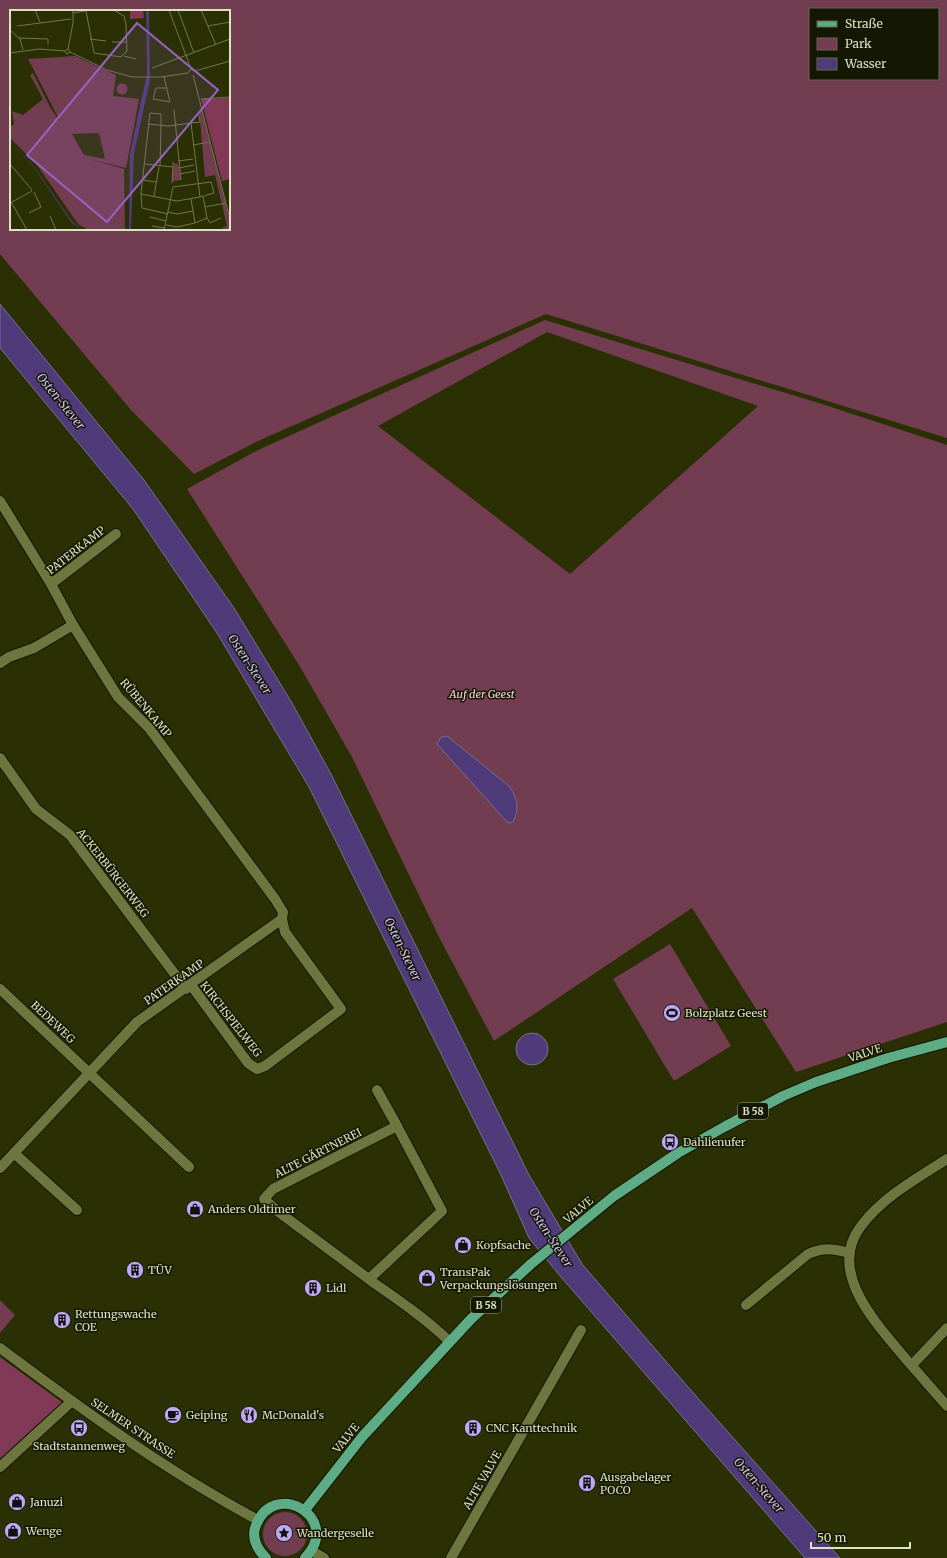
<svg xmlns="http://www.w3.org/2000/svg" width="947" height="1558" font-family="Merriweather,serif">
<rect width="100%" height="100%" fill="#2a3003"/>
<g fill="#723d51" fill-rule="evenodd">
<path d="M0,0h947v438l-401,-124 -288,127 -64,33 -63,-64 -131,-156zM810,9h128v70h-128zM11,11h218v218h-218z"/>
<path d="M545,320l277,84 125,41v577l-151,50 -104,-164 -198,133 -54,-102 -88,-182 -53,-92 -112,-176 71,-39zM547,332l211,74 -188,168 -192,-148z"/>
<polygon points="670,944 731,1046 674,1081 613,979"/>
<polygon points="0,1300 15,1315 0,1333"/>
<circle cx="285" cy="1534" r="22"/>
</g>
<polygon fill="#813956" points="0,1357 63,1403 0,1460"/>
<g fill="#503b7a" stroke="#7a6d90">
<polygon points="0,304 144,480 234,608 292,703 332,776 529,1175 582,1264 688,1387 840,1558 805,1558 561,1277 529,1238 501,1175 309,787 217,633 133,509 0,348"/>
<path d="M447,736l62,50c8,12 11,23 4,36l-5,1 -71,-79 4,-7z"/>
<circle cx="532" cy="1049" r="16"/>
</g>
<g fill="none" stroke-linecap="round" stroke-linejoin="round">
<defs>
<g id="street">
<polyline points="0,501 51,584 73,625 118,697 149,728 275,899 283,912 282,919 285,932 341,1009 265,1066 257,1069 248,1063 191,985"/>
<polyline points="51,584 116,534"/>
<polyline points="0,663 9,657 34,648 73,625"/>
<polyline points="0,758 36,809 70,835 186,989"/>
<polyline points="0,989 189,1167"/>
<polyline points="377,1090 397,1126"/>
<polyline points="14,1153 77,1210"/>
<path d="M947,1159c-30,19 -64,38 -86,67 -35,46 16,98 44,132 14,16 28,32 42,48"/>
<polyline points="0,1168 137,1022 282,919"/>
<path d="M369,1279l73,-68 -45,-85 -124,63 -9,10 12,11c32,24 65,48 98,73 26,18 52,36 75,58"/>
<path d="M746,1305l62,-51c17,-7 24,-5 42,-1"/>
<polyline points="912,1365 947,1328"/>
<polyline points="0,1467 72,1401"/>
<polyline points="451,1558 581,1330"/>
</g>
<g id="secondary">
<path d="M0,1348c83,62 166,123 258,172"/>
<polyline points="312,1551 324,1558"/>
</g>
<g id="primary">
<polyline points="305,1510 362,1437 471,1319 531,1264 614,1196 678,1153 724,1127 783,1096 816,1082 888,1058 947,1042"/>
<path d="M266,1558c-8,-8 -14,-19 -11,-30 17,-52 89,-10 50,30"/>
</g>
</defs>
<use href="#street" stroke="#131700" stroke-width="12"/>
<use href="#secondary" stroke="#131700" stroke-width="12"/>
<use href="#primary" stroke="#131700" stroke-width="12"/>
<use href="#street" stroke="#6d763e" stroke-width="10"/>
<use href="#secondary" stroke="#6d763e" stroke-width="10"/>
<use href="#primary" stroke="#5dac86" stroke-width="10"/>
</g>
<defs>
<symbol id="stadium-disc" viewBox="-11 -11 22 22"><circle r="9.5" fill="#bea9f4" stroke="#141702"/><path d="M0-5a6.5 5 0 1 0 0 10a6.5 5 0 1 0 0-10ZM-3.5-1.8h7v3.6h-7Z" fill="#111"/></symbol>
<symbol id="bus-disc" viewBox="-11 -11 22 22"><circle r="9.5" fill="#bea9f4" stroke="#141702"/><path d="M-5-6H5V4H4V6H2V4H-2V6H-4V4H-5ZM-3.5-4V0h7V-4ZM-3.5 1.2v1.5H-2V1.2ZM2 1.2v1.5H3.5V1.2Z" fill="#111"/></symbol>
<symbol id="shop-disc" viewBox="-11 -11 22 22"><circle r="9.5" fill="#bea9f4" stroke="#141702"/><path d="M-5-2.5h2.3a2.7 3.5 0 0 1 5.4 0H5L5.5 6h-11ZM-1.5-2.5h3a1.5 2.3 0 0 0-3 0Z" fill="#111"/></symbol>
<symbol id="building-disc" viewBox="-11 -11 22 22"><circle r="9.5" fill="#bea9f4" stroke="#141702"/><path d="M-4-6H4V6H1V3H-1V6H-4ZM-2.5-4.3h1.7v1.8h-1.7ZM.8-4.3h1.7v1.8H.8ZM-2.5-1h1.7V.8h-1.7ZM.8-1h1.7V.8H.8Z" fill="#111"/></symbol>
<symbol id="cafe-disc" viewBox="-11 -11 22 22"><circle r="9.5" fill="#bea9f4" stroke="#141702"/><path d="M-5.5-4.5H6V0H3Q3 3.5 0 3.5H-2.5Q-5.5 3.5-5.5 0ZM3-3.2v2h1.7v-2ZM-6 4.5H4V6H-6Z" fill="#111"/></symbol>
<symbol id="restaurant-disc" viewBox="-11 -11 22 22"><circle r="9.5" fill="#bea9f4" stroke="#141702"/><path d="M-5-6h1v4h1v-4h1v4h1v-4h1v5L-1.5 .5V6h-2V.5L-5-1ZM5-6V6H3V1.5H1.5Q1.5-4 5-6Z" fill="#111"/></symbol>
<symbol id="sight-disc" viewBox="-11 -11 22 22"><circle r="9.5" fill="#bea9f4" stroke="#141702"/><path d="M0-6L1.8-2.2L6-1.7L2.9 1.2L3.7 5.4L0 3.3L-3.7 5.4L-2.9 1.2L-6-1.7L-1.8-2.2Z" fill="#111"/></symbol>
</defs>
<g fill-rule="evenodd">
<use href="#stadium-disc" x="662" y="1003" width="20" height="20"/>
<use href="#bus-disc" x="660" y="1132" width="20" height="20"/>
<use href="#shop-disc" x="185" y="1199" width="20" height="20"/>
<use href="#shop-disc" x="453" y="1235" width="20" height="20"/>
<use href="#building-disc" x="125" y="1260" width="20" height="20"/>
<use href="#shop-disc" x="417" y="1268" width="20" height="20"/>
<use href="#building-disc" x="303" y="1278" width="20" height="20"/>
<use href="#building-disc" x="52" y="1310" width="20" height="20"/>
<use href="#cafe-disc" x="163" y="1405" width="20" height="20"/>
<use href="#restaurant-disc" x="239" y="1405" width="20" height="20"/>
<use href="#bus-disc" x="69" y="1418" width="20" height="20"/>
<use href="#building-disc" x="463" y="1418" width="20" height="20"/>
<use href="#building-disc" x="577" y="1473" width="20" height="20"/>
<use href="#shop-disc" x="7" y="1492" width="20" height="20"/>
<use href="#shop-disc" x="3" y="1521" width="20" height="20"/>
<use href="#sight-disc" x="274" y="1523" width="20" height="20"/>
</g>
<g text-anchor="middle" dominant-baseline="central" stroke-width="3" stroke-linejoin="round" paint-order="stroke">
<g fill="#141702" stroke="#a0a58a" stroke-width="1">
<rect x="738" y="1103" width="30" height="16" rx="3"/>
<rect x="471" y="1297" width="30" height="16" rx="3"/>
</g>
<g font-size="10" font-weight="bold" fill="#dce2c4">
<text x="753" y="1111">B 58</text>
<text x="486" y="1305">B 58</text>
</g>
<g font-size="11" fill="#dce2c4" stroke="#141702">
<text transform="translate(76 550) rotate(-38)">PATERKAMP</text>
<text transform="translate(146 708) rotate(50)">RÜBENKAMP</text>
<text transform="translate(113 873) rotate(52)">ACKERBÜRGERWEG</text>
<text transform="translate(174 982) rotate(-35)">PATERKAMP</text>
<text transform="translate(231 1019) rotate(52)">KIRCHSPIELWEG</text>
<text transform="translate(53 1022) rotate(43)">BEDEWEG</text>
<text transform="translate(865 1053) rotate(-19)">VALVE</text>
<text transform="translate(318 1153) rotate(-27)">ALTE GÄRTNEREI</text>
<text transform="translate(578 1210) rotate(-40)">VALVE</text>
<text transform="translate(133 1428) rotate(34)">SELMER STRASSE</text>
<text transform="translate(346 1438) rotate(-51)">VALVE</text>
<text transform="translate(482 1480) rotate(-60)">ALTE VALVE</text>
</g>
<g font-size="11" font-style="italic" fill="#fed1df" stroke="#141702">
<text x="482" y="694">Auf der Geest</text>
</g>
<g font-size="11" fill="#dce2c4" stroke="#141702" text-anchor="start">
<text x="685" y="1013">Bolzplatz Geest</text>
<text x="683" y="1142">Dahlienufer</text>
<text x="208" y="1209">Anders Oldtimer</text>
<text x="476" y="1245">Kopfsache</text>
<text x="148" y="1270">TÜV</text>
<text x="440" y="1272">TransPak<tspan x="440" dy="13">Verpackungslösungen</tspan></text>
<text x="326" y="1288">Lidl</text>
<text x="75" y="1314">Rettungswache<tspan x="75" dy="13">COE</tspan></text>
<text x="186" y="1415">Geiping</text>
<text x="262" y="1415">McDonald's</text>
<text x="486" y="1428">CNC Kanttechnik</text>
<text x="79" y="1446" text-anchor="middle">Stadtstannenweg</text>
<text x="600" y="1477">Ausgabelager<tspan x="600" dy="13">POCO</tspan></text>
<text x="30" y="1502">Januzi</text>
<text x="26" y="1531">Wenge</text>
<text x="297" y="1533">Wandergeselle</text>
</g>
<g font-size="12" font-style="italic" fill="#cdbef7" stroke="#141702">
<text transform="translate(61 401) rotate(51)">Osten-Stever</text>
<text transform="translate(250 664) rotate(57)">Osten-Stever</text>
<text transform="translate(403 949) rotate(64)">Osten-Stever</text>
<text transform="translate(551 1237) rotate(57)">Osten-Stever</text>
<text transform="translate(759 1485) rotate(49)">Osten-Stever</text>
</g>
</g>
<g transform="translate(10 10)">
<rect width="220" height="220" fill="#2a3003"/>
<path d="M65,46l41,19 -3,21 26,3 -13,69 -37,-9 35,10 1,61h-37l-10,-6 -41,-59 -26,-26 -1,-12 4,-3 -2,-13 11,4 20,-16 -13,-24 3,-2 17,34 11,16 -33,-64zM89,123l6,26 -21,-4 -12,-21zM106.5 79a5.5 5.5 0 1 1 11 0a5.5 5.5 0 1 1-11 0ZM192,99l28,113v7l-9,-1 6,-2 -12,-51 -10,2 -6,-67zM164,153l4,1 3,16 -9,1z" fill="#723d51" fill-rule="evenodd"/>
<path d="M120,0h13l1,8 -14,1zM220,88v81l-8,2 -21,-82z" fill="#813956"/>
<path d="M136,0h3l1,70 -16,73 -3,77h-2l1,-76 17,-80zM0,132l23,23 38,55 11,10 -11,-8 -38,-56z" fill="#503b7a"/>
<path fill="none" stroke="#717750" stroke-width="1" d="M25,0l5,12M159,0l22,59M168,0l16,43M191,0l15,35M76,1l8,42 27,4 6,-6 -1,-27 -2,-8 -10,-6M63,3l17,-3M7,16l54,-7M198,16l22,-4M0,20l10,9 3,11M9,28l29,1v5M80,29l16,2M102,32h15M58,39l5,-26v-13M60,42l37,18 25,7h29l27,-4M0,43l29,-4 26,2 3,-2 2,3 -3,2 -2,-3M114,46l12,3M142,58l78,-29M178,63l3,-4 4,2 35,-10M183,65l37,144M154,67l6,25 -17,-3 3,-11h11M191,89l29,-2M164,100l7,70M181,113l9,-1 -1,-7M138,114l20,2 23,-3 9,74 3,-1 2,11 21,-4M151,115v-11l-11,-1 -9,80 1,15 26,6M183,135l17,-3M168,151l15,-2M0,154l22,26M135,154l28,3v-5M150,156l1,-41M169,158l15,-3M170,164l15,-3M133,170l13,2M162,173l1,-16M131,184l36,7 23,-4M144,186l5,-29M181,189l4,24M0,190l17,30M2,192l20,-11M158,202l9,2 16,-3M19,203l12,-6 -7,-15M40,206l6,14M140,207l16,4M197,208l3,5 11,-5M156,215l11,2 18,-4 12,-5 -2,-11M142,216l13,2M154,220l9,-43 38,-5 3,11 -10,3M206,220l14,-1"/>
<path fill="#9863c0" fill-opacity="0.15" stroke="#9863c0" stroke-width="2" d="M127,13l81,67 -111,132 -80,-67z"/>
<rect width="220" height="220" fill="none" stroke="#dce2c4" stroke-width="2"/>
</g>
<rect x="809" y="8" width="130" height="72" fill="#141702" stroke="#646850"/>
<rect x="817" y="21" width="20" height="6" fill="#5dac86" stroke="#646850"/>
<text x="845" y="28" font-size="12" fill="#dce2c4">Straße</text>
<rect x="817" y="38" width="20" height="12" fill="#723d51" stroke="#646850"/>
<text x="845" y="48" font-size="12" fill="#dce2c4">Park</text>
<rect x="817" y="58" width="20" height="12" fill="#503b7a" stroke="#646850"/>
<text x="845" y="68" font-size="12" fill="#dce2c4">Wasser</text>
<path d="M811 1542v6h99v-6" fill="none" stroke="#dce2c4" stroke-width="2"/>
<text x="817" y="1542" font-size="12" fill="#dce2c4" stroke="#141702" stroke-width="3" paint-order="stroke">50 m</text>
</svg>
